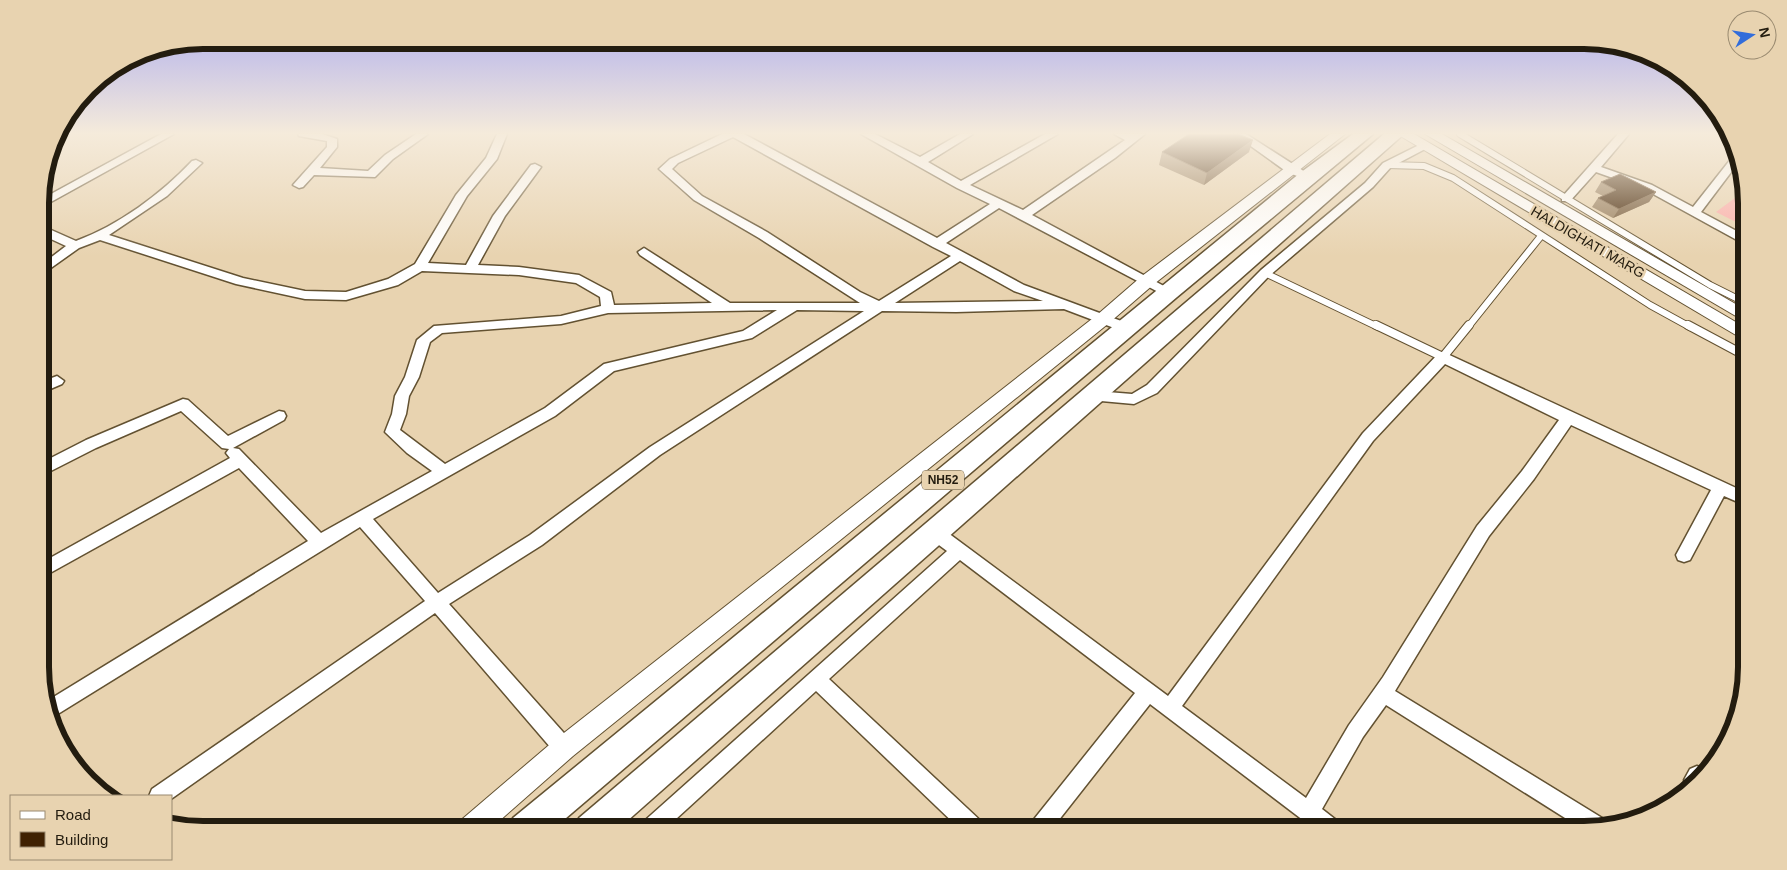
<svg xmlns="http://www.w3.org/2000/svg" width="1787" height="870" font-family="Helvetica,sans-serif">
<rect width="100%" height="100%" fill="#e8d3b0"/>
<polygon fill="#fcaca9" points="1739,195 1746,198 1746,227 1716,212"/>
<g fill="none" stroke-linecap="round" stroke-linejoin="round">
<defs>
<g id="service-far1">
<polyline points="1460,134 1710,285 1746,303"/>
<polyline points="1387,165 1424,166 1453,178 1650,305 1690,327"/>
<polyline points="1265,273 1378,327"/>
<polyline points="1468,327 1541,236"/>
</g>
<g id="service">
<polyline points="1376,325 1443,357 1469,325"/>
<polyline points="1688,325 1746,356"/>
</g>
<g id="minor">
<polygon points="161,134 174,134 40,208 40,200"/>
<polygon points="298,134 322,134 337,139 337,147 320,168 368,171 385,155 416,134 428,134 393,159 375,177 314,175 303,187 299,188 293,185 327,147 327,141 299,136"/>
<path d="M497,134h10l-10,25 -30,37 -39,67 38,2 27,-49 38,-51 4,-1 6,3 -36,49 -27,49 41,2 60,8 32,17 3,13 98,-2 -72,-48 -2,-3 6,-4 86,55h130l-101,-65 -65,-38 -35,-31 11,-10 52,-25h22l193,104 53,-34 -33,-16 -96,-54h14l45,23 40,-23h13l-45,28 33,19 84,-47h13l-88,51 53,25 102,-70 -11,-6h31l-30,24 -83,57 143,77 -6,4 -5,-1 -165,-87 -53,35 78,42 108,40 2,3 -2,3h-10l-58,-22 -108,3 -74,-1 -222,144 -118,90 -93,59 122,137 3,7 -3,7 -7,2 -7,-2 -122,-142 -264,186v-3h-22l3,-7 273,-188 -65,-74 -307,190 -6,-16 261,-160 -69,-73 -198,110v-15l189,-105 -4,-5 3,-4 -7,-1 -41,-37 -85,37 -55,28v-13l45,-23 97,-41 5,1 40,36 51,-25 5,1 2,4 -2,4 -51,28 6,1 82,84 111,-62 -25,-18 -22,-21 7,-18 3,-18 10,-19 12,-37 17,-14 127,-10 40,-10 -1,-9 -24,-14 -57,-8 -97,-4 -24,14 -52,15 -41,-1 -69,-15 -136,-44 -21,8 -38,27v-10l25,-19 -26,-12v-9l36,16c43,-16 85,-47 116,-80l4,-1 6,3 -35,33 -58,39 134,43 62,13 41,1 42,-13 27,-15 41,-69 30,-37zM733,137l200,110 18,9 -72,45 -19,-9 -93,-60 -65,-36 -30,-27 6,-6zM960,261l54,30 29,10 -148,2zM777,310l-34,21 -139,33 -59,44 -100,56 -45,-34 6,-16 3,-18 10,-19 11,-35 12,-9 119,-9 47,-11zM797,310l67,1 -214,136 -120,88 -92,58 -65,-74 182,-103 59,-45 138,-33z"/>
<polygon points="1234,134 1246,134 1313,177 1307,180 1287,172"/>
<polygon points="1618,134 1629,134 1601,167 1652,185 1693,207 1734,155 1738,163 1701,212 1746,236 1746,245 1644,189 1596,172 1570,201 1562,201 1562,197"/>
<polygon points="1423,143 1428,146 1427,148 1391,167 1373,187 1269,276 1157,393 1134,404 1090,400 1088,396 1090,392 1095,391 1132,394 1147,385 1261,270 1365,183 1383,163"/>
<path d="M1443,352l304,141v13l-23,-10 -34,64 -6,2 -6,-2 -2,-5 35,-65 -140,-65 -37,54 -45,57 -94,155 212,130 2,4 -15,5h-10l-198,-125 -23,32 -41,72 18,14 3,7h-27l-166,-126 -99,126h-23l3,-7 104,-130 -175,-133 -131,119 154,144 3,7h-25l-145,-139 -152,139h-25l3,-7 305,-272 -19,-14 -2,-5 2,-5 6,-2 6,2 228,169 195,-263 75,-79zM1445,364l114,56 -37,51 -45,55 -94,151 -34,48 -43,73 -124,-92 191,-265z"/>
<polygon points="57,376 64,381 62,384 41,393 41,382"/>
<polygon points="1697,766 1704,769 1687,787 1684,780 1690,769"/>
</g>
<g id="tertiary">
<polygon points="1330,134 1345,134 1154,284 1109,323 573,756 489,830 456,830 460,821 555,740 1097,315 1142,276"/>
<polygon points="1397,134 1414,134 1746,328 1746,341"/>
<polygon points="1425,134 1442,134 1746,310 1746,322"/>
</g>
<g id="trunk">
<polygon points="1353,134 1373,134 1177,297 552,830 508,830 513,818 1300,173"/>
<polygon points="1384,134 1404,134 617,830 574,830 579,818"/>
</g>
</defs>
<use href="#service-far1" stroke="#625131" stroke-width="8"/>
<use href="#service" stroke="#625131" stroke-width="10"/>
<use href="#minor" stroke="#625131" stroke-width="3"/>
<use href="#tertiary" stroke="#625131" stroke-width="2"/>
<use href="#trunk" stroke="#625131" stroke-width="3"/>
<use href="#service-far1" stroke="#fff" stroke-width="6"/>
<use href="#service" stroke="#fff" stroke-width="8"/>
<use href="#minor" fill="#fff" fill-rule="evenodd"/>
<use href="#tertiary" fill="#fff" fill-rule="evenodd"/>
<use href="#trunk" fill="#fff" fill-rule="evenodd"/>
</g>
<g fill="#947a59">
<polygon points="1162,152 1249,152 1204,185 1159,165"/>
<polygon points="1601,182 1656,192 1649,202 1613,218 1592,207 1598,198 1603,196 1595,192"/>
</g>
<g fill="#725636">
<polygon points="1253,140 1249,152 1204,185 1207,173"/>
<polygon points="1656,192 1649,202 1613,218 1619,209"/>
</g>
<g fill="#3f2102" stroke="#725636">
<polygon points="1189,134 1238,134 1253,140 1207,173 1162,152"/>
<polygon points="1620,174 1656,192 1619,209 1598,198 1616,190 1601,182"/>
</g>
<linearGradient id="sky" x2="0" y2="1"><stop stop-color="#a9a9ef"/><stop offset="0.52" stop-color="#f5ebdb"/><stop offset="1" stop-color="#f5ebdb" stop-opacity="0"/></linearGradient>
<rect width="1787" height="256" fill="url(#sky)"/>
<g text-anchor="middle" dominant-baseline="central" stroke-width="5" stroke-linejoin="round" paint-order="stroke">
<rect fill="#e8d3b0" stroke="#5e533f" stroke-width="1" x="922" y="470.5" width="42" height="19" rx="4"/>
<g font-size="12" font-weight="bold" fill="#231c0f">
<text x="943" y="480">NH52</text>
</g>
<g font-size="14" fill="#231c0f" stroke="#e8d3b0">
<text transform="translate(1588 242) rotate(30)">HALDIGHATI MARG</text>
</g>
</g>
<path d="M0 0H1787V870H0ZM203 49H1584A154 154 0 0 1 1738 203V667A154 154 0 0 1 1584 821H203A154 154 0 0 1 49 667V203A154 154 0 0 1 203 49Z" fill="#e8d3b0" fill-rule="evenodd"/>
<path fill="none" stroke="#231c0f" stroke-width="6" d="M203 49H1584A154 154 0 0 1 1738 203V667A154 154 0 0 1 1584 821H203A154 154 0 0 1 49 667V203A154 154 0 0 1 203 49Z"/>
<rect x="10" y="795" width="162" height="65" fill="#e8d3b0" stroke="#998a70"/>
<rect x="20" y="811" width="25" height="8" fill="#ffffff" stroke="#998a70"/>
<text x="55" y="820" font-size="15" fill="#231c0f">Road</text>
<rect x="20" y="832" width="25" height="15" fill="#3f2102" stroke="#998a70"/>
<text x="55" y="845" font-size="15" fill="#231c0f">Building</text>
<g transform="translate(1752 35) rotate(78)"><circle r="24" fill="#e8d3b0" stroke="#998a70"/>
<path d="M0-4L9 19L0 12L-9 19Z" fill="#326ddb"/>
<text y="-8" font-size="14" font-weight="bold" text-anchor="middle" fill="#231c0f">N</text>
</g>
</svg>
